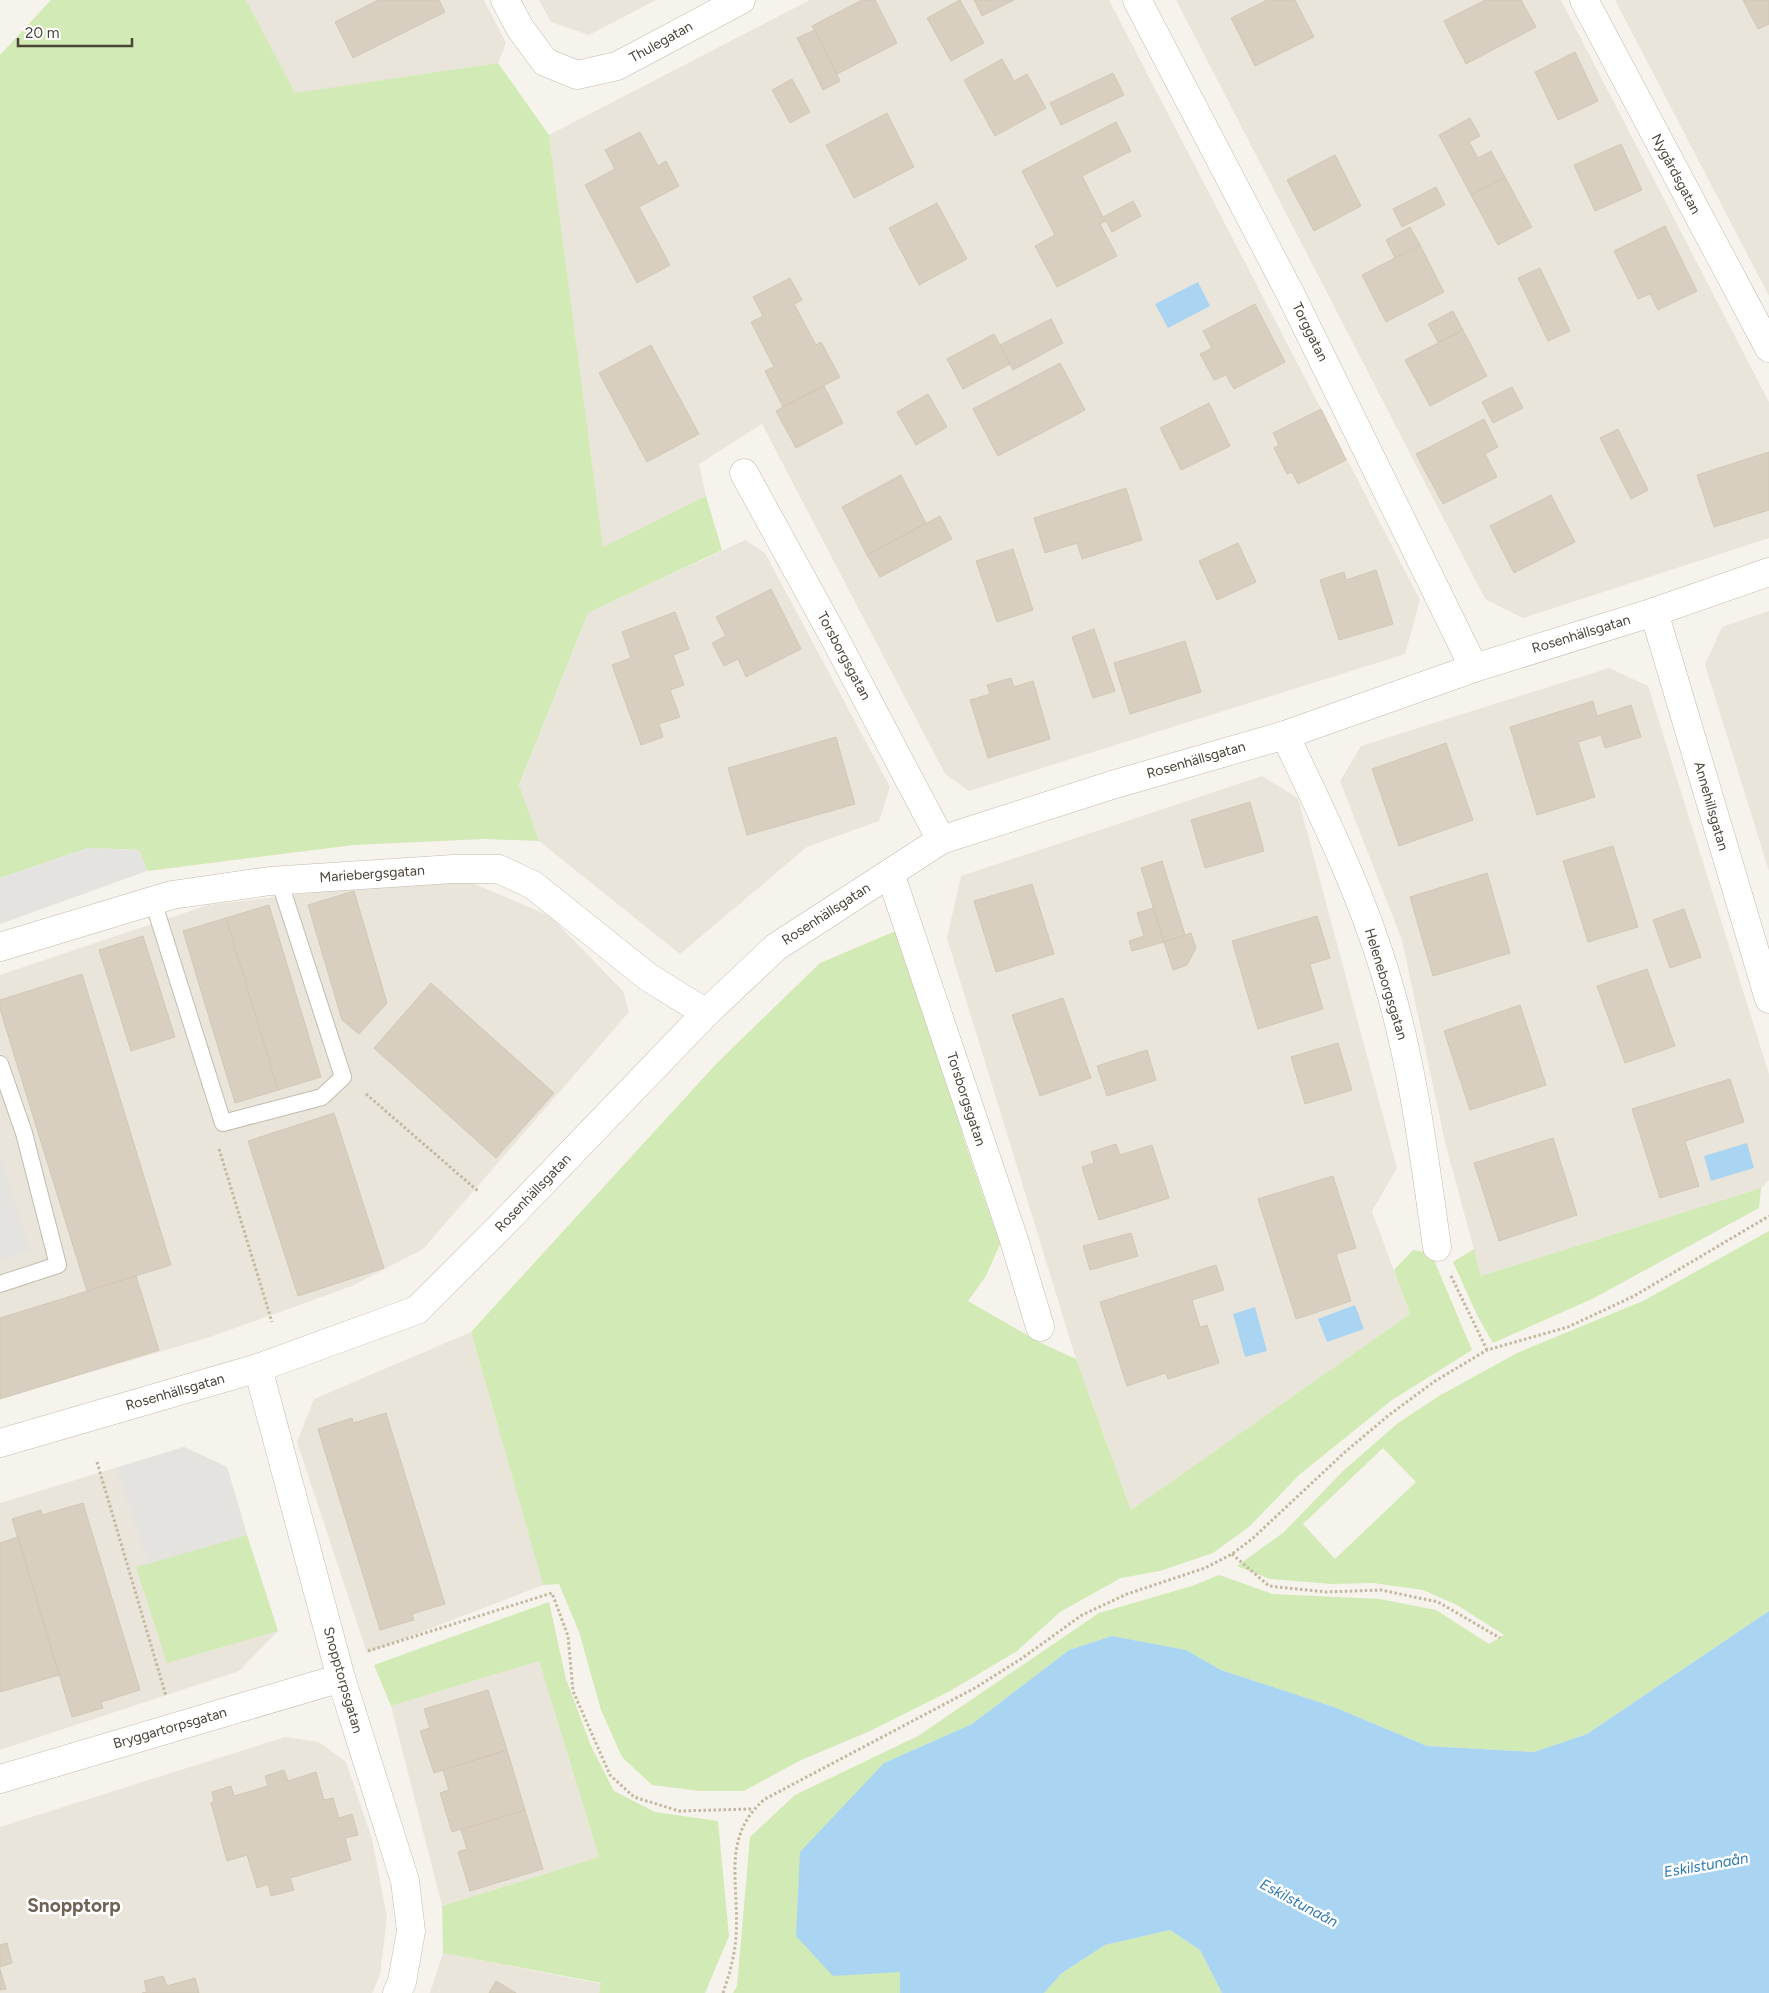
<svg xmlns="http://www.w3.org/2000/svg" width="1769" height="1993" font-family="Figtree,sans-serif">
<rect width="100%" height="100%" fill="#f6f3ec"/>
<g fill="#eae5da">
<polygon points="246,0 484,0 506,43 498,63 294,94"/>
<polygon points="539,0 656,0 589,35 551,22"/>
<polygon points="810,0 1109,0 1420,600 1405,654 969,791 945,774 762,424 699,464 706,496 603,548 549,135"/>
<polygon points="1176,0 1561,0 1769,402 1769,538 1523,618 1485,599"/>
<polygon points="1615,0 1769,0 1769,296"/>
<polygon points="745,540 765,553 890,787 879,821 807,847 680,954 539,841 519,786 588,613"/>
<polygon points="1769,611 1769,871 1705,665 1722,627"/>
<polygon points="1609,668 1648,686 1769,1074 1769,1180 1761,1188 1481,1276 1445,1142 1402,940 1340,781 1361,746"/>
<polygon points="1262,776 1298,798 1397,1168 1372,1211 1410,1314 1131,1510 1076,1359 947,938 961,876"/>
<polygon points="456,876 550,916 623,991 629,1012 423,1249 352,1286 210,1337 0,1399 0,975 208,905"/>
<polygon points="471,1332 543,1585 367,1653 297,1442 314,1399"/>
<polygon points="184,1447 227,1467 247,1535 278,1631 239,1671 0,1750 0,1503"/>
<polygon points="539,1661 599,1857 442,1906 391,1706"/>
<polygon points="285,1737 319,1742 346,1762 372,1839 387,1917 380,1975 372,1993 0,1993 0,1827"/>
<polygon points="443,1953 602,1984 599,1993 430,1993"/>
</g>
<g fill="#d2eab5" fill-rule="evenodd">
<polygon points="51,0 246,0 295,93 498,63 549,135 603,547 706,496 722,550 588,613 519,785 539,841 484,839 354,845 147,871 139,850 88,848 0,878 0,55"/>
<polygon points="898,930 919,974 964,1140 1000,1244 986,1276 968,1301 1039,1342 1076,1359 1131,1510 1410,1314 1394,1270 1413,1250 1431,1253 1472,1350 1392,1400 1299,1475 1250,1526 1213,1553 1160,1571 1121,1578 1060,1612 1017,1651 950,1691 870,1731 799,1761 744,1791 699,1791 652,1785 622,1757 601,1710 579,1632 559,1584 543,1585 471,1332 717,1063 820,963"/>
<polygon points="1761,1188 1759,1208 1594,1298 1493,1343 1478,1317 1453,1262 1474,1249 1481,1276"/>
<path d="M1769,1231v380l-182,123 -53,18 -107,-6 -93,-39 -113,-37 -35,-20 -74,-14 -43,14 -97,74 -88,39 -51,212 67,-4v22h-167l4,-7 13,-149 45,-42 123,-59 181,-123 93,-27 27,-11 54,19 107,5 56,11 53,34 15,-9 -47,-30 -34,-15 -50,-7 -41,1 -62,-5 -33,-13 47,-34 59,-61 55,-48 41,-27 78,-43 126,-52zM1383,1448l33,34 -81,77 -32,-35z"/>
<polygon points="247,1535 278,1631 167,1663 136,1567"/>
<polygon points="549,1602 566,1679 591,1746 614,1791 655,1812 718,1821 729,1936 705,1993 599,1993 601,1983 443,1953 442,1906 599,1857 539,1661 391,1706 374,1665"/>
<polygon points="1170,1930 1200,1950 1222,1993 1044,1993 1062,1973 1105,1945"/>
</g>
<g fill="#e5e3e0">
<polygon points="88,848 139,850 147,871 0,924 0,878"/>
<polygon points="0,1155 30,1251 0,1260"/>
<polygon points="184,1447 227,1467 247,1535 148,1564 116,1468"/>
</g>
<g fill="#a9d4f2">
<polygon points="1198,282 1210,306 1168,328 1155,304"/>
<polygon points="1747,1143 1754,1168 1711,1181 1704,1156"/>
<polygon points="1355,1305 1364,1329 1327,1342 1318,1319"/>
<polygon points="1255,1307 1267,1351 1245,1357 1233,1314"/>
<polygon points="1769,1611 1769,1993 1222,1993 1200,1950 1170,1930 1105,1945 1062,1973 1044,1993 900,1993 900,1972 833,1976 796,1936 800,1852 884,1763 972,1724 1069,1650 1112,1636 1186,1650 1221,1670 1334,1707 1427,1746 1534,1752 1587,1734"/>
</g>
<g fill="#d8cfc1" stroke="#d3c7b4">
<polygon points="378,0 439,0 445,12 353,58 335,22"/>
<polygon points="862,0 875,0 897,43 837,74 812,26"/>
<polygon points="960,0 984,43 951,61 927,18"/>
<polygon points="974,0 1014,0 982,16"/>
<polygon points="1267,0 1295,0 1314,37 1255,66 1231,18"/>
<polygon points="1485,0 1521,0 1536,27 1466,64 1444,21"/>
<polygon points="1743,0 1769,0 1769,24 1758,29"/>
<polygon points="815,30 840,81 823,90 797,38"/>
<polygon points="1575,52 1598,101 1558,120 1535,72"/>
<polygon points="1002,59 1014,81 1027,74 1046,108 995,136 964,80"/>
<polygon points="1113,73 1124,95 1061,125 1050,103"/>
<polygon points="792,79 810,112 790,123 772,90"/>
<polygon points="887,113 914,167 854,198 826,145"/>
<polygon points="1470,118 1480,136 1469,142 1478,158 1491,151 1505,177 1471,195 1439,135"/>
<polygon points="1116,122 1131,151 1082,176 1103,217 1133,201 1141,216 1112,232 1106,221 1100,224 1117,256 1057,287 1035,246 1055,235 1022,171"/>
<polygon points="640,132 658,166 666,161 679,186 639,207 670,265 637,283 585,185 615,169 605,150"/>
<polygon points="1621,144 1642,190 1595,211 1574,165"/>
<polygon points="1335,155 1361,206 1314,231 1287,180"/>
<polygon points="1505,177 1532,227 1498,245 1471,195"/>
<polygon points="1436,187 1445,205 1402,227 1393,209"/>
<polygon points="937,203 967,259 919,285 889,228"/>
<polygon points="1665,226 1697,291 1658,310 1650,294 1638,299 1614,251"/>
<polygon points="1410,227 1420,245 1395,258 1386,240"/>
<polygon points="1420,245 1444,292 1386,322 1362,275"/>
<polygon points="1540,268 1570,331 1548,341 1518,278"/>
<polygon points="790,278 802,300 794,304 816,345 821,342 840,377 783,407 765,371 774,367 751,322 763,316 753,297"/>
<polygon points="1255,304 1285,362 1234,389 1226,375 1214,380 1200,354 1212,348 1203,331"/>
<polygon points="1453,311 1463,330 1438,342 1428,324"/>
<polygon points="1051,319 1063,343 1013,370 1000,345"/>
<polygon points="1463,330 1487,376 1430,406 1405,360"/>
<polygon points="994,334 1010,364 963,389 947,359"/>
<polygon points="651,345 699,434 647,462 599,373"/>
<polygon points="1060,363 1085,410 998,456 973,409"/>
<polygon points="824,386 843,423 796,448 776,411"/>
<polygon points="1512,387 1523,408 1493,423 1482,402"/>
<polygon points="928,394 947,427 916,445 897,412"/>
<polygon points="1209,403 1230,446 1181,470 1160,428"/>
<polygon points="1321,409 1346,460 1298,484 1292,472 1287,474 1274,448 1279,445 1273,433"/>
<polygon points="1484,419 1498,447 1485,454 1497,477 1443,504 1416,454"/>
<polygon points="1618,429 1648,490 1631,499 1600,438"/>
<polygon points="1769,452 1769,510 1714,527 1697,475"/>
<polygon points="901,475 926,523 867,555 842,507"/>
<polygon points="1126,488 1142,540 1082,559 1077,543 1045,553 1034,518"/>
<polygon points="1551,495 1575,542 1514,573 1490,526"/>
<polygon points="940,516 952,539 880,577 867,555"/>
<polygon points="1238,543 1256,582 1217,600 1199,561"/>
<polygon points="1013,549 1033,610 997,622 976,561"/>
<polygon points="1376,570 1393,624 1339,640 1320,580 1344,572 1346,580"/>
<polygon points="771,589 801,649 746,677 738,659 724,666 712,643 726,636 716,617"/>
<polygon points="675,612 689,649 673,655 684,685 670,690 680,717 659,724 663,737 641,745 612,665 631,658 622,632"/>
<polygon points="1094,629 1115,691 1093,698 1072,637"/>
<polygon points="1185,641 1201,692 1130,714 1114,663"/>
<polygon points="1011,678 1014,687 1033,681 1050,739 988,758 970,700 990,694 987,685"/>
<polygon points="1593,701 1597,716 1631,705 1641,737 1605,748 1601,735 1578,742 1595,797 1537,815 1510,727"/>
<polygon points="836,737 855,804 747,835 728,768"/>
<polygon points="1446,743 1473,820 1399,846 1372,769"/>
<polygon points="1250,802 1264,851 1205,868 1191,820"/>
<polygon points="1613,846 1638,927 1588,942 1563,861"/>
<polygon points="1162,861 1185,935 1164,942 1141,868"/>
<polygon points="1487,873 1510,953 1433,976 1410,897"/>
<polygon points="1032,884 1054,954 996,972 974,901"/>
<polygon points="354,891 387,1003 359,1034 342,1020 308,905"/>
<polygon points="269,905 321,1077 278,1090 226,918"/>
<polygon points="1153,908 1164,942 1132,951 1129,941 1144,936 1137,913"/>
<polygon points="1684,909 1701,957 1670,968 1653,920"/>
<polygon points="1317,916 1330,958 1310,964 1323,1009 1258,1029 1232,941"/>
<polygon points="226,918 278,1090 235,1103 183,931"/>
<polygon points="1191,933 1196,948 1187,965 1173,970 1164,942"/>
<polygon points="143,936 175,1037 131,1051 99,950"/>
<polygon points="1647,969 1675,1046 1625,1063 1597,986"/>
<polygon points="82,974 171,1265 87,1291 0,1009 0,1000"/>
<polygon points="431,983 554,1093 496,1158 374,1048"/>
<polygon points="1063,998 1091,1078 1040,1096 1012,1015"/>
<polygon points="1520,1005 1546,1085 1470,1110 1444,1031"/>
<polygon points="1338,1043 1352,1090 1305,1104 1291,1057"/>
<polygon points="1147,1050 1156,1080 1107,1096 1097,1066"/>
<polygon points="1730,1079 1744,1122 1685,1141 1699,1186 1660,1198 1632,1109"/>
<polygon points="334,1113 384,1268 298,1296 248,1141"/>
<polygon points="1553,1138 1577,1215 1499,1241 1474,1163"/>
<polygon points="1116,1144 1120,1155 1152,1145 1169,1198 1099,1220 1082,1167 1094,1163 1091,1152"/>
<polygon points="1333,1176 1356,1248 1336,1254 1351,1301 1296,1319 1258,1199"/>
<polygon points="1131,1233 1138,1256 1090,1270 1083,1246"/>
<polygon points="1216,1265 1224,1290 1192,1300 1200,1327 1207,1325 1219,1363 1168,1379 1166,1373 1127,1386 1100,1302"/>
<polygon points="136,1276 159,1350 0,1399 0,1318"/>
<polygon points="386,1413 445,1604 412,1614 414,1620 380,1630 318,1429 352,1418 353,1423"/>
<polygon points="83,1503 140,1690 101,1702 103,1708 72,1717 12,1519 41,1510 42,1515"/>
<polygon points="18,1537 59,1675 0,1692 0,1543"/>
<polygon points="488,1690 507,1750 434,1773 420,1731 430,1728 424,1709"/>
<polygon points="507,1750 525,1810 452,1832 440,1793 449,1790 443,1770"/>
<polygon points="284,1770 288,1781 316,1772 324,1800 333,1798 339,1818 352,1814 358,1835 345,1838 351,1860 290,1878 294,1890 271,1896 268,1884 257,1888 247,1855 227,1861 211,1803 214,1801 212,1792 231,1786 234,1796 268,1786 265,1776"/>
<polygon points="525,1810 543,1869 470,1891 458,1852 467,1849 461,1830"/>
<polygon points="7,1943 12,1963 0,1967 0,1945"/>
<polygon points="0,1969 6,1989 0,1990"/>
<polygon points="163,1976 167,1986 195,1978 199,1993 142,1993 147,1992 144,1981"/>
<polygon points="496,1981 516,1993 489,1993"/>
</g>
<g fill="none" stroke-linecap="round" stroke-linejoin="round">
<defs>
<g id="lane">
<polyline points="153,901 223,1123 322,1097 343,1077 279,880"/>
<polyline points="0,1064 24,1133 58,1265 0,1284"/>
</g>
<g id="street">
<polyline points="505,0 520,28 545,62 577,75 617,66 741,0"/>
<polyline points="1137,0 1291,295 1474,668"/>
<polyline points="1584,0 1769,348"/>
<polyline points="744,473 834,637 941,840"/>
<polyline points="1654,612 1769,999"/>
<path d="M1285,735c37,78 76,157 101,241 27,88 38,180 51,271"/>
<polyline points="890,873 1015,1243 1040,1327"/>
<polyline points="0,947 172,895 270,881 453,869 499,869 533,885 648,977 706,1013"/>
<polyline points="258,1368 341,1678 405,1881 411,1931 402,1982 397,1993"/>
<polyline points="0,1443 258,1368 417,1310 500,1227 706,1013 776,947 941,840 1112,785 1285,735 1474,668 1654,612 1769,572"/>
<polyline points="0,1779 341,1678"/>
</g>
</defs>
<use href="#lane" stroke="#c2bbae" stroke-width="18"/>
<use href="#street" stroke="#c2bbae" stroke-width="29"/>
<g stroke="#c4b79f" stroke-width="3" stroke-dasharray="2.5 2.5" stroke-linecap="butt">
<polyline points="366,1094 479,1192"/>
<polyline points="219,1149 272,1322"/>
<polyline points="1451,1276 1487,1350"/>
<polyline points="97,1462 166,1696"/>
<polyline points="1232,1554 1269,1586 1326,1592 1381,1590 1438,1602 1500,1638"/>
<polyline points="368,1651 552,1593 568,1636 573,1691 610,1775 634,1797 679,1811 752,1809"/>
<path d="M723,1993c6,-17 12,-38 13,-57 4,-51 -16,-99 29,-137l210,-111 46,-29 61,-44 45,-21 78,-26 27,-14 20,-15 93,-87 44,-37 46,-34 52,-31 81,-23 66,-31 135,-80"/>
</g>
<use href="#lane" stroke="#fff" stroke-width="16"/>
<use href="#street" stroke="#fff" stroke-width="28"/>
</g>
<g text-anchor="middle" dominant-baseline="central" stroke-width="5" stroke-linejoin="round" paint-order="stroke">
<g font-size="14" fill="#4b4439" stroke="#fff">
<text transform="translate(661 42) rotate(-29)">Thulegatan</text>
<text transform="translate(1676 174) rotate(62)">Nygårdsgatan</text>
<text transform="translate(1310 332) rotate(64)">Torggatan</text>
<text transform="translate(1581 634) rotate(-17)">Rosenhällsgatan</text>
<text transform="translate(844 656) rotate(62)">Torsborgsgatan</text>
<text transform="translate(1196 760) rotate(-16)">Rosenhällsgatan</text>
<text transform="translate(1711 806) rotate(74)">Annehillsgatan</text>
<text transform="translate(372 874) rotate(-4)">Mariebergsgatan</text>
<text transform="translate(826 914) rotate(-33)">Rosenhällsgatan</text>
<text transform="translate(1386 984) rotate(73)">Heleneborgsgatan</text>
<text transform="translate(966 1099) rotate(72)">Torsborgsgatan</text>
<text transform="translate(533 1193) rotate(-46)">Rosenhällsgatan</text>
<text transform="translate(175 1392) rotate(-16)">Rosenhällsgatan</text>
<text transform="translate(343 1680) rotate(74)">Snopptorpsgatan</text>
<text transform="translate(170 1728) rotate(-16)">Bryggartorpsgatan</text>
</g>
<g font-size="15" font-style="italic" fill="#2e7ab2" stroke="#fff">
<text transform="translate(1706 1865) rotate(-10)">Eskilstunaån</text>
<text transform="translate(1299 1903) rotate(28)">Eskilstunaån</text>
</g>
<g font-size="19" font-weight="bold" fill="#6e6250" stroke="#fff">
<text x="74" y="1905">Snopptorp</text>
</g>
</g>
<path d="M18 38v8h114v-8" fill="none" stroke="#4b4439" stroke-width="2.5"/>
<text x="25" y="38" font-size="15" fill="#4b4439" stroke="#ffffff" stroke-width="4" paint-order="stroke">20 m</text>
</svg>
